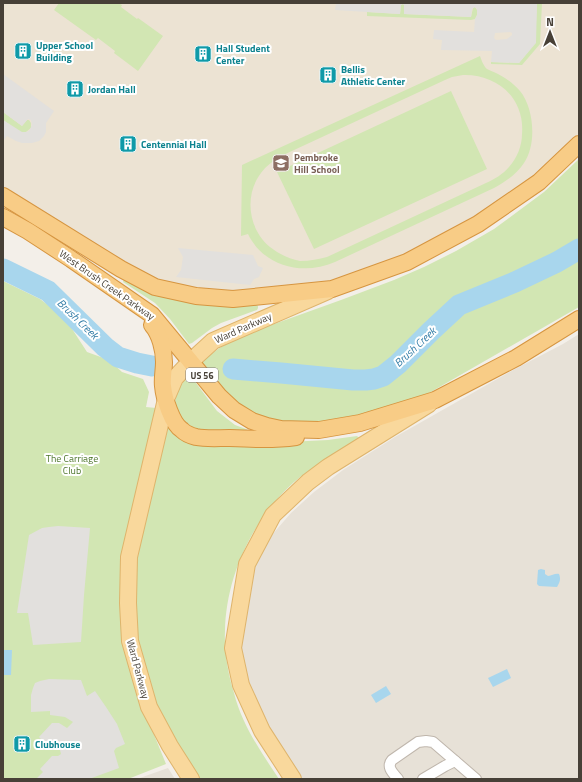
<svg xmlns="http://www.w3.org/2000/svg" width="582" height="782" font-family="'Titillium Web',sans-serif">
<rect width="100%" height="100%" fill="#f3efe9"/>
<g fill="#e7e1d7">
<polygon points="579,334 579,779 302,779 256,706 245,681 242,658 242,637 252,575 260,554 271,536 291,513 314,492 343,470 395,437 515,369 563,344"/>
<polygon points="168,768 175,779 137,779"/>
</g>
<polygon fill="#ece3d3" points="3,3 579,3 579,144 539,182 407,262 283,294 155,287 3,196"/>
<g fill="#d2e6b3" fill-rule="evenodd">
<polygon points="59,3 118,3 122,5 121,7 137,19 138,18 163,36 138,71 114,53 115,51 98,38 96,40 54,10"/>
<polygon points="537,3 542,3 540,44 522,65 491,64 491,62 519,63 535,43"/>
<polygon points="403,4 404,5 404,14 471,17 473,8 475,7 477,10 477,15 475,19 471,20 367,16 367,12 400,14 401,5"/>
<path d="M480,56c1,3 4,11 7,13 3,2 8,3 11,5 8,4 16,10 22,17 14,17 17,53 4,72 -7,11 -19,19 -30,25l-159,74c-32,14 -71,5 -87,-28l-7,2 1,-71zM463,75c34,-1 62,23 59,59 0,12 -5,24 -13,33 -6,7 -14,12 -23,16l-159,74c-8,2 -17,4 -27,4 -11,-2 -21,-7 -30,-14 -22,-18 -26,-52 -9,-74 5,-7 12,-12 18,-16l166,-77 7,-3z"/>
<polygon points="451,91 487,169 314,249 277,172"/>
<polygon points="3,112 22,126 27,120 29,120 31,123 31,128 26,132 20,132 3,120"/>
<polygon points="579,159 579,307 422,397 336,422 283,424 260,418 236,405 221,390 202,363 202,362 203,360 221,347 246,334 341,300 394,280 424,267 456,251 494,229 544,192"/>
<polygon points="124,279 141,288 194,303 211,305 226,306 256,305 258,306 258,308 257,310 221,323 212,328 192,343 189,344 170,319 155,303 123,282"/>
<polygon points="3,281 40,299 65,318 87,352 109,360 122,372 143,379 149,392 146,407 156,408 129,521 137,693 166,764 128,779 3,779"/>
<polygon points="189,376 193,379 217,411 235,425 246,429 250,432 199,433 184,427 175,404 176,394 186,377"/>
<path d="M169,425l118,17 41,-2 29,-4 2,2 -2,5c-20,12 -47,24 -64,40 -40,36 -67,93 -68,148 -1,20 3,43 9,62 8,32 27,59 45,86h-82l-32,-53 -16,-38 -11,-45 -3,-42 2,-38 3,-20 19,-81z"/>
</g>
<g fill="#e2e0dd" fill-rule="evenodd">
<path d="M336,3h201l-1,40 -17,20 -28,-1 1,-11 -51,-1 1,-10 -9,-1 1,-9 40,2 1,-13 2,-4v-6l-2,-2 -3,2 -1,8 -67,-3v-9l-1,-1 -2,1 -1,9 -65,-4zM510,32l2,1v2l-5,4 -11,1 -2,-2 1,-5z"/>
<polygon points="3,74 54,111 46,123 46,132 44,136 39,141 32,143 22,143 16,141 7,136 3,141 3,120 22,132 26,132 29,131 32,125 31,120 28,119 22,126 3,112"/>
<polygon points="178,248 253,255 258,266 263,268 259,277 254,279 250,285 176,277 181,270 183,257"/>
<polygon points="49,527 58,526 90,528 84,595 81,642 33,645 28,613 17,613 29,535 42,528"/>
<polygon points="49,679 81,680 87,696 95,691 106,707 117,724 125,744 116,748 114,751 119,768 89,779 36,779 43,772 40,769 52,756 58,756 61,754 60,750 56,748 50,748 39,737 52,723 59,723 67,728 73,722 65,717 50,715 50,711 31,712 31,695 33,688 35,683 40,681"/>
</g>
<g fill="#a8d6ed">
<path d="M541,569l4,1v4l3,2c4,0 7,-3 11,-2 2,5 1,8 -2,13l-18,-1 -2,-2 1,-14z"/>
<polygon points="3,650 12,650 11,675 3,675"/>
<polygon points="507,669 511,678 493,687 488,678"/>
<polygon points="386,686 391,694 376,703 371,695"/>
</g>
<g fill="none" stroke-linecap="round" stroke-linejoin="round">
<g stroke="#a8d6ed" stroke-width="21">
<polyline points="3,269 48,291 105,347 118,357 137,363 152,366"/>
<polyline points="233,369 281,373 353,380 366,380 374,379 383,376 398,364 431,331 459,305 515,282 557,262 579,249"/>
</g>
<defs>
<g id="minor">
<path d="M398,779c-5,-6 -12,-12 -6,-19l26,-18 8,-1 7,1 43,37"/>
<polyline points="423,779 445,766 455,761"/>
</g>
<g id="primary">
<polyline points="191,779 170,746 149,707 130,641 128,603 129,557 166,399 175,378 190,362 213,341 328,291"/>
<polyline points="293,779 262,731 241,685 233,648 247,564 273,515 308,482 328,467 429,404"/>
</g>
<g id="trunk">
<polyline points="3,196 121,269 155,287 196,296 233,299 332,289 407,262 478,224 539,182 579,144"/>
<polyline points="3,217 28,231 71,259 152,315 219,396 234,410 252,421 267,426 281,429 319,430 360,423 435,400 516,358 579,319"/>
<path d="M152,325c8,9 12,25 12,37 0,8 -2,17 -1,24 1,12 9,38 19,44 3,3 10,6 14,7 10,2 22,1 33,1 23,1 45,2 67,-1"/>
</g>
</defs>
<use href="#minor" stroke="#bfb6ac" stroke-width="12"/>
<use href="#primary" stroke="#deb46c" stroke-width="18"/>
<use href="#trunk" stroke="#d69540" stroke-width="18"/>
<use href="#minor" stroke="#fff" stroke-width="10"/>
<use href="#primary" stroke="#f9d89c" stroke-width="16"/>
<use href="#trunk" stroke="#f8cc86" stroke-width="16"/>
</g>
<defs>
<symbol id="building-square" viewBox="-11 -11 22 22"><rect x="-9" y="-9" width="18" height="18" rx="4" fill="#0f9aa8" stroke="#fff"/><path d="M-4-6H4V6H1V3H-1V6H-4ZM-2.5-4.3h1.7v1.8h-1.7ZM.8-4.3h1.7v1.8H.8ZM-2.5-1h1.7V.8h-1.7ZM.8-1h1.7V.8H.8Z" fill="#fff"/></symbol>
<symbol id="school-square" viewBox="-11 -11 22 22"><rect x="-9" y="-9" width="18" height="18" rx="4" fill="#8d6e63" stroke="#fff"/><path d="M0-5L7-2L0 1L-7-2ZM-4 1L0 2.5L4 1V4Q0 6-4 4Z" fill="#fff"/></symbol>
</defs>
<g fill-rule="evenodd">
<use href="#building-square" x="13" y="41" width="20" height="20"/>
<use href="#building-square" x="193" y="44" width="20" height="20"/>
<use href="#building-square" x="318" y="65" width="20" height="20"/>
<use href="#building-square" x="65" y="79" width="20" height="20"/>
<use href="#building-square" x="118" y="134" width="20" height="20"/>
<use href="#school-square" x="271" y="153" width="20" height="20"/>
<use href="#building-square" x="12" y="734" width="20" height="20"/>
</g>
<g text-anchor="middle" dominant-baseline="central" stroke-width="4" stroke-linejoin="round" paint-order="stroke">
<rect fill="#fff" stroke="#7e7973" stroke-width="1" x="186" y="368" width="32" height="14" rx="3"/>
<g font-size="9" font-weight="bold" fill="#474037">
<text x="202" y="375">US 56</text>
</g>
<g font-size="10" font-weight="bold" fill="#0d838f" stroke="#fff" text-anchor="start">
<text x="36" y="45">Upper School<tspan x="36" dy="12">Building</tspan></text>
<text x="216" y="48">Hall Student<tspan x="216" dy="12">Center</tspan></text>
<text x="341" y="69">Bellis<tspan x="341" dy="12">Athletic Center</tspan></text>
<text x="88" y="89">Jordan Hall</text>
<text x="141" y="144">Centennial Hall</text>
<text x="35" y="744">Clubhouse</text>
</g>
<g font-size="10" font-weight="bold" fill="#785e54" stroke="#fff" text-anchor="start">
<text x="294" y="157">Pembroke<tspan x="294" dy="12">Hill School</tspan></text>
</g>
<g font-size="10" fill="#474037" stroke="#fff">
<text transform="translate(107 285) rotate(35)">West Brush Creek Parkway</text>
<text transform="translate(243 328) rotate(-24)">Ward Parkway</text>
<text transform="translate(138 669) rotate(75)">Ward Parkway</text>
</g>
<g font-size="10" fill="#4e762d" stroke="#fff">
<text x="72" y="458">The Carriage<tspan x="72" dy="12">Club</tspan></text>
</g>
<g font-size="11" font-style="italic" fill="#337da6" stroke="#fff">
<text transform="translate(78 319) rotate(44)">Brush Creek</text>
<text transform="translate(415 347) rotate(-43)">Brush Creek</text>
</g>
</g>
<rect width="582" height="782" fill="none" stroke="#474037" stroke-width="8"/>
<g transform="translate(550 32)" stroke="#ffffff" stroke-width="3" paint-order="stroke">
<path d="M0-3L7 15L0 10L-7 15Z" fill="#474037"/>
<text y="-6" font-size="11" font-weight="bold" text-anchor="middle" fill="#474037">N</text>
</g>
</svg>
